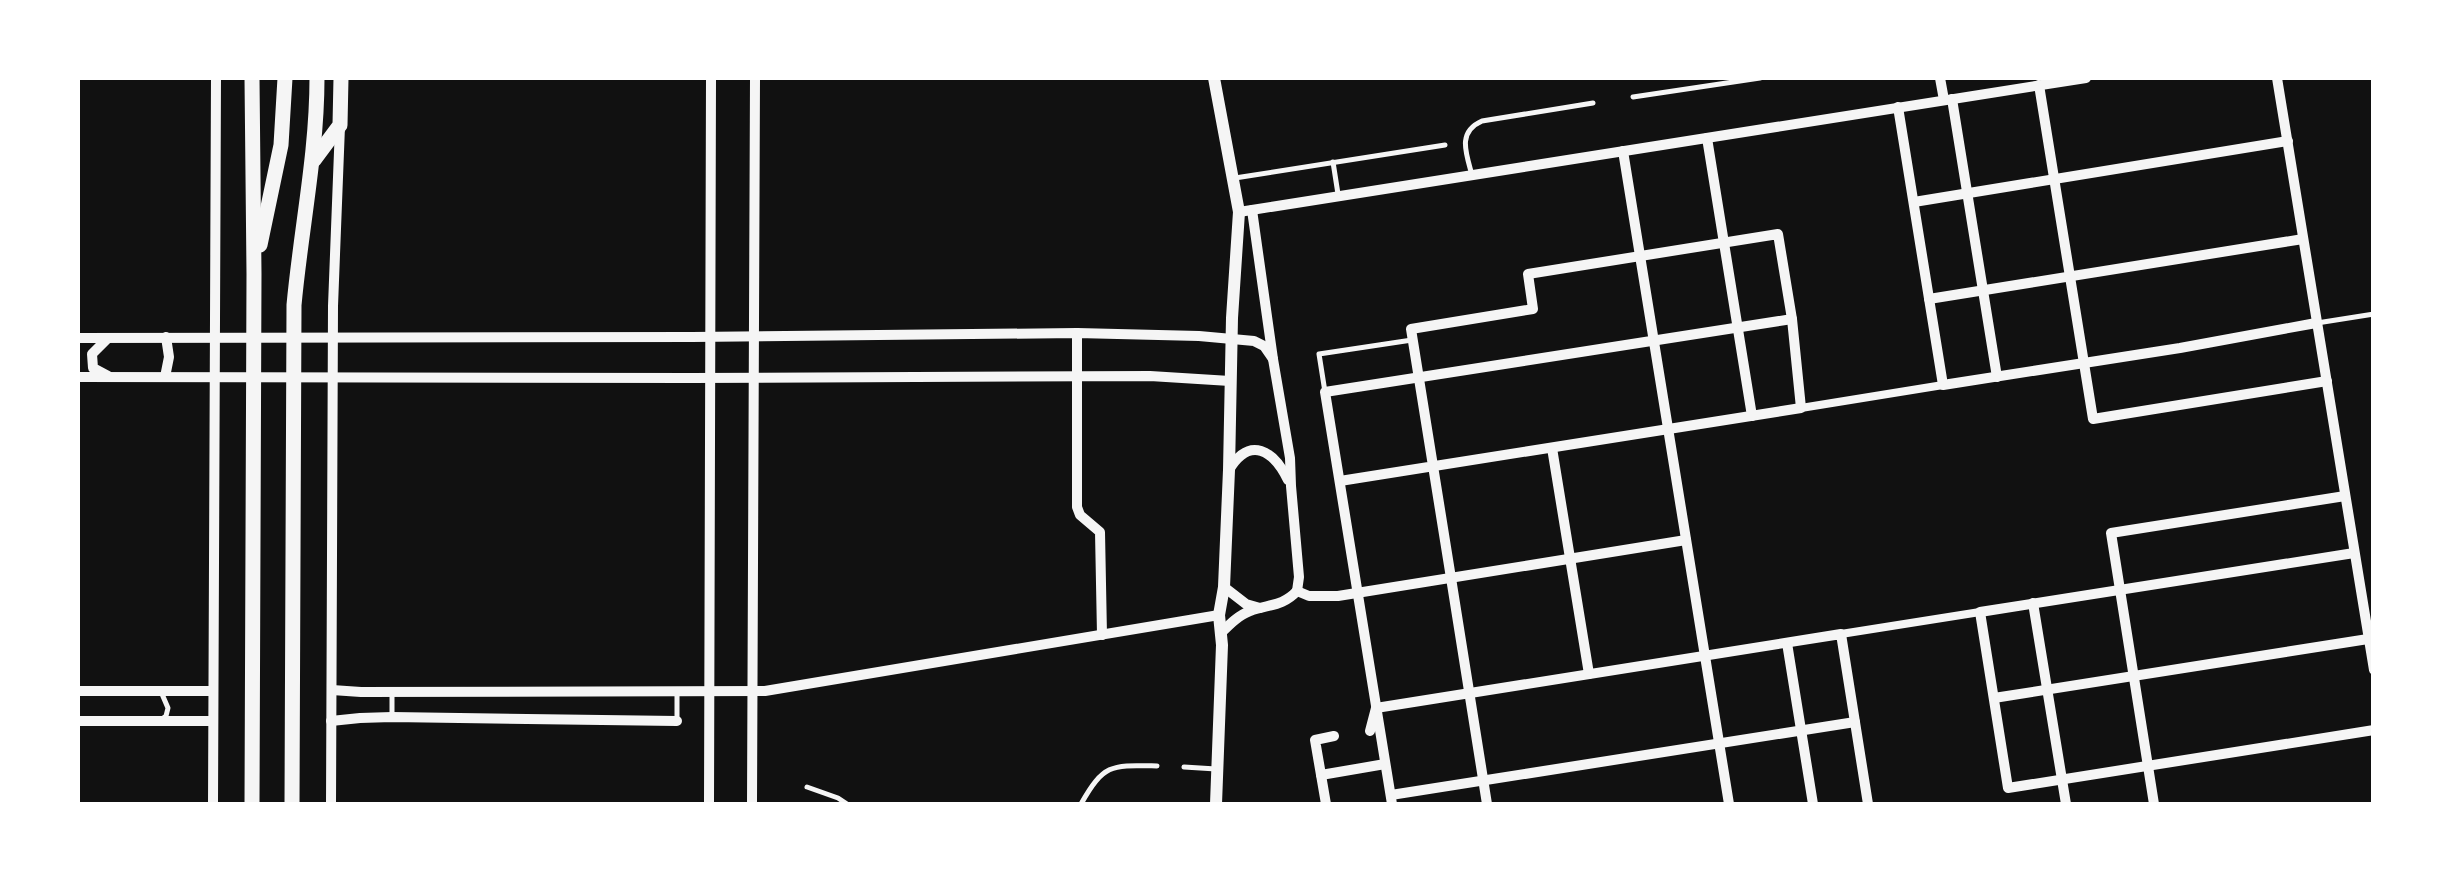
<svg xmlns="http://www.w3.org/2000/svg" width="2451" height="882" font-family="'Fira Sans Condensed',sans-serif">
<rect width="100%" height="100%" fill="#111"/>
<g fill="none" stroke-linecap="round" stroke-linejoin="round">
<g stroke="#f5f5f5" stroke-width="5">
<polyline points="1633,97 1760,78"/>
<polyline points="1333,162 1338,194"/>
<path d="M1472,175c-6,-22 -15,-43 10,-54l111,-18"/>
<polyline points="1235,178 1445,145"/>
<polyline points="2317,323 2374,314"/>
<polyline points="1325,392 1319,354 1412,340"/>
<polyline points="392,692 392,714"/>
<polyline points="162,694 168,708 166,716 162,719"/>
<polyline points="677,721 677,694"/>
<polyline points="1184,767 1216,769"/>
<polyline points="807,787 838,798 847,804"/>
<path d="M1081,804c23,-41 31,-39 76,-38"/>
</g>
<g stroke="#f5f5f5" stroke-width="8">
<polyline points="1801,408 1943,385"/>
<polyline points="1841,634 1980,612"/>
</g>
<g stroke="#f5f5f5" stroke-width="10">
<polyline points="1940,78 1944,100"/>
<polyline points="2277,78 2374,670"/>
<polyline points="2039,85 2093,419 2327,381"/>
<polyline points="1952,99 1997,377"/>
<polyline points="1898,107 1943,385 2180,348 2316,323"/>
<polyline points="1707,138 1752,416"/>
<polyline points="1623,151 1729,804"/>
<polyline points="1914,202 2288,141"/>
<polyline points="1252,210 1273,359 1290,458 1291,486 1299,577 1297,591"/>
<polyline points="1239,212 2086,78"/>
<polyline points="1929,299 2303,239"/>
<polyline points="1077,333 1077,507 1080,515 1100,532 1102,635"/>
<polyline points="78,338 692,337 1077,333 1199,336 1254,341 1264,346 1273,359"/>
<polyline points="108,376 93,368 92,354 108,338"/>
<polyline points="78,377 691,378 1150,376 1230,381"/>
<polyline points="165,377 169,357 166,337"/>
<polyline points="1552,448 1589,674"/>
<path d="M1229,470c21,-35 45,-19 59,10"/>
<path d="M1340,481c153,-24 307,-48 461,-73l-9,-89 -14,-85 -250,40 5,35 -122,20c13,83 27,166 40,249l36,226"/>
<polyline points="2354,553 1980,612 2008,788 2374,730"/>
<polyline points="1224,587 1246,604 1260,608"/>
<polyline points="1297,591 1309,596 1338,596 1686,540"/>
<polyline points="2033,603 2066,804"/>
<path d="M1222,632c8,-8 17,-17 28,-21 18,-7 32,-4 47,-20"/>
<polyline points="1787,643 1813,804"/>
<polyline points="332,690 361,692 765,691 1219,615"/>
<polyline points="78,691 213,691"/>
<polyline points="1994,698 2368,639"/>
<polyline points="78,721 213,721"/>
<polyline points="331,721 360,718 392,717 677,721"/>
<polyline points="1370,731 1376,708 1841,634 1868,804"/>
<polyline points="1321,775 1385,764"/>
<polyline points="1391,795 1855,722"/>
<polyline points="213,804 216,78"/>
<polyline points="331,804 333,306 340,126"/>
<polyline points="709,804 711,78"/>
<polyline points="752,804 755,78"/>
<polyline points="1326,804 1315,740 1334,736"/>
<polyline points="1392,804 1325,392 1792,319"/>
<polyline points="2154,804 2111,533 2345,496"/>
</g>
<polyline stroke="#f5f5f5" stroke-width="12" points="1214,78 1239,212 1232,318 1229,470 1224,587 1219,615 1222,645 1216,804"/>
<g stroke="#f5f5f5" stroke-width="15">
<polyline points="252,78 254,274 252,804"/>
<polyline points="314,160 340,125 341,78"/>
<polyline points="260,245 281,145 285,78"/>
<path d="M292,804l2,-499c7,-76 23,-151 23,-227"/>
</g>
</g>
<rect width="2451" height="882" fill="none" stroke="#ffffff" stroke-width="160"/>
</svg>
